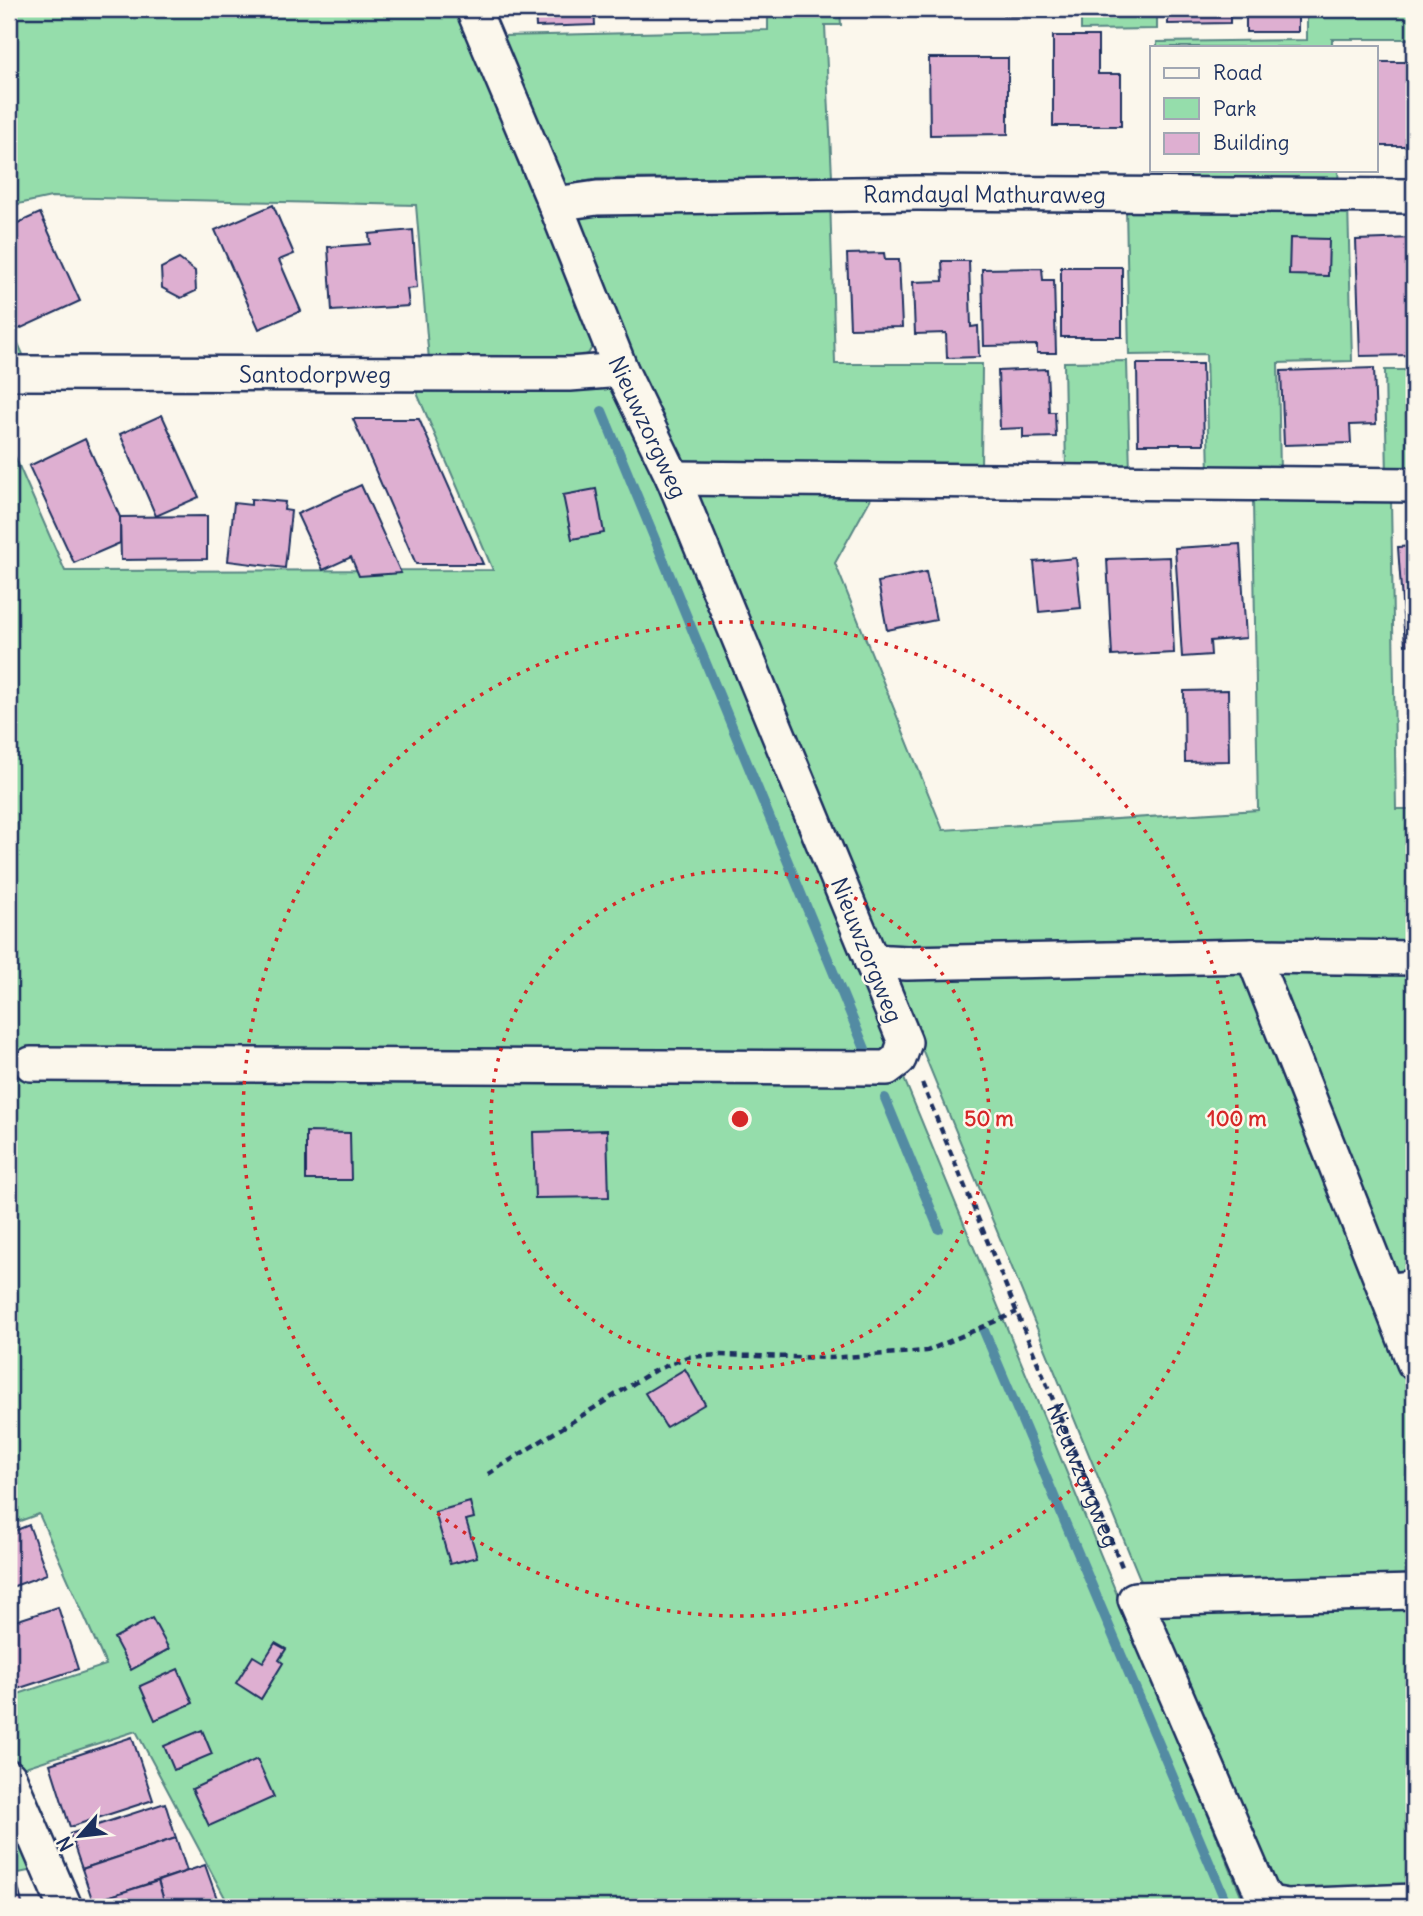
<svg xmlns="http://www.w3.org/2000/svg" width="1423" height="1916" font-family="Delius,sans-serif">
<rect width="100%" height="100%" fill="#fbf7ec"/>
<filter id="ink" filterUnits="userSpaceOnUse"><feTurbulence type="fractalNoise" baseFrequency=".0143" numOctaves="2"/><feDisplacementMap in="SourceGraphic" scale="14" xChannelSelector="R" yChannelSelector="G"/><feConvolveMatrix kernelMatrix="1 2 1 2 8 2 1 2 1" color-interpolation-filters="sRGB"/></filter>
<g filter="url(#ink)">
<g fill="#95ddab" stroke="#588684" stroke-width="2">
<polygon points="9,9 460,9 594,344 588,354 573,360 429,360 416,205 51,197 9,206"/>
<polygon points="768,9 840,9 841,25 825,25 832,177 591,179 564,187 503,36 768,30"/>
<polygon points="1081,9 1157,9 1157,29 1081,30"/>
<polygon points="1307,9 1414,9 1414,39 1332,39 1332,47 1157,47 1157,42 1307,40"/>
<polygon points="1161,170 1338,170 1339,185 1161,186"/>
<polygon points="830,198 835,364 982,364 981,470 689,465 667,442 576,218 581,210"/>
<polygon points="1348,203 1352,361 1278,363 1280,473 1209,474 1206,354 1129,355 1126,207"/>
<polygon points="9,323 25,359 9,359"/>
<polygon points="1127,361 1130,471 1066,472 1064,362"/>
<polygon points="1385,370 1414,370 1414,479 1387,479"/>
<polygon points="610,384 621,393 1246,1907 230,1907 136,1731 19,1769 9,1745 9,1697 106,1665 39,1514 9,1525 9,443 65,571 493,570 417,393 421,385"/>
<polygon points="693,492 871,498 835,563 943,830 1258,810 1253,500 1391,498 1396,809 1414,809 1414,1907 1275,1907"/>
<polygon points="9,1803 38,1869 9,1875"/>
</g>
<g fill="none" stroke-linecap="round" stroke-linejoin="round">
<g stroke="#538ba3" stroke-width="10">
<polyline points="602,411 865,1049"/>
<polyline points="885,1098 939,1229"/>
<polyline points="984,1331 1228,1907"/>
</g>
</g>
<g fill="#deafd1" stroke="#1b2f5e" stroke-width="2">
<polygon points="535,9 594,9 595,25 536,27"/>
<rect x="1003" y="9" width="71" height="7"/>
<polygon points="1168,9 1230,9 1230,23 1168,24"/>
<rect x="1246" y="9" width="52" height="23"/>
<polygon points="1053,36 1098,36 1098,74 1121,74 1121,126 1053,126"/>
<polygon points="929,58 1008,58 1008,134 930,135"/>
<polygon points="1376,62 1411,62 1412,146 1376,146"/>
<polygon points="273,205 294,254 279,260 301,311 259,329 215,230"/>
<polygon points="40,213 80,301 17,330 9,312 9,227"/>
<polygon points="413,230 417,288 407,289 409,306 332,311 328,247 370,244 369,234"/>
<polygon points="1290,238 1329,239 1328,276 1289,275"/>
<polygon points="1414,238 1414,355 1360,356 1356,240"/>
<polygon points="884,253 885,260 899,260 902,327 850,328 847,254"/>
<polygon points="179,259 195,271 196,291 181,298 162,288 161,268"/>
<polygon points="942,261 969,261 971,327 978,326 979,357 947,358 946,333 915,334 913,282 943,281"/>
<rect x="1061" y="267" width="61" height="70"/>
<polygon points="1042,268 1043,280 1054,280 1056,353 1037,353 1037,345 984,346 982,269"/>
<polygon points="1137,364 1202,364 1204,444 1138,444"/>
<polygon points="1374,368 1376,424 1350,425 1351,443 1284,445 1281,371"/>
<polygon points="1047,369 1049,412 1055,412 1056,437 1023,438 1023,428 1000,429 998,371"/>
<polygon points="162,415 199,497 156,516 120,434"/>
<polygon points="353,419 419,419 483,564 416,564"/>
<polygon points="85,439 120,517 120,543 74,563 29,466"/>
<polygon points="361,485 401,573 359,576 351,557 323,570 297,514"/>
<polygon points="596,489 604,533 572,539 563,495"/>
<polygon points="251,499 285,502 284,510 291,511 285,568 228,561 234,503 251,505"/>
<polygon points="207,516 207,559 121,560 120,517"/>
<polygon points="1240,544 1246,638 1210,641 1211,655 1182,657 1175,548"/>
<polygon points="1414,546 1414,644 1405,645 1398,547"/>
<polygon points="1170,557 1174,653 1112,656 1107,559"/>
<polygon points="1076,558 1081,608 1039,612 1034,562"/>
<polygon points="926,572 936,620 887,630 878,582"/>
<polygon points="1228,690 1229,761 1185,762 1184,691"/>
<polygon points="607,1130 609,1197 535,1198 533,1132"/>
<polygon points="306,1132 350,1133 351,1180 306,1180"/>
<polygon points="685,1369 705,1404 666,1427 645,1393"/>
<polygon points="470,1502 474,1518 466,1520 477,1557 450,1564 435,1512"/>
<polygon points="29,1525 47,1574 9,1588 9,1533"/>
<polygon points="58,1607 78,1669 11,1691 9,1684 9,1623"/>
<polygon points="152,1618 169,1649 131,1670 114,1638"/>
<polygon points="275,1643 286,1649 279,1660 283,1663 261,1699 236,1683 253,1656 263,1662"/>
<polygon points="178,1669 193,1703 155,1720 140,1686"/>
<polygon points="202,1730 212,1754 174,1770 164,1746"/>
<polygon points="132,1737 153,1800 70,1827 50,1764"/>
<polygon points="257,1759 274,1797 209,1826 192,1789"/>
<polygon points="165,1803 176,1838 82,1869 70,1834"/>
<polygon points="176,1838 187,1871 93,1902 82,1869"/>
<polygon points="205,1865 220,1907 166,1907 158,1881"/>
<polygon points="16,1879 23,1907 9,1907 9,1880"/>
<polygon points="158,1881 166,1907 108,1907 104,1898"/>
</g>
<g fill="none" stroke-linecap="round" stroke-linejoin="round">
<defs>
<g id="minor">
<path id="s2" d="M555,204l42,-6 320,-5 497,3"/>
<path id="s3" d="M9,373l561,1 51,-4"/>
<polyline points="673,478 1414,485"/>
<polyline points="1253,956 1414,1363"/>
<polyline points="871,961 907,963 1253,956 1414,958"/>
<polyline points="31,1064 887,1068 899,1059 905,1042 673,478 621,370 555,204 473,9"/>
<polyline points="1386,1291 1414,1287"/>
<polyline points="1414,1592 1135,1599 1261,1892 1270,1903 1287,1906 1414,1901"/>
<polyline points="9,1777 65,1907"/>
</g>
</defs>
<use href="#minor" stroke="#1b2f5e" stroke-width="38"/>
<g stroke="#1b2f5e" stroke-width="4.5" stroke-dasharray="7 5" stroke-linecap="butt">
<path id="s1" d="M922,1083l201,486"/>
<polyline points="488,1474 652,1372 687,1357 720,1355 830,1358 927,1351 1017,1312"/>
</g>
<use href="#minor" stroke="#fbf7ec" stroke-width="33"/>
</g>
</g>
<g fill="none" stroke="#d62828" stroke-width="3.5" stroke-dasharray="3.5 7">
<circle cx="740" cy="1119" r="249"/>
<circle cx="740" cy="1119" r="497"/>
</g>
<g text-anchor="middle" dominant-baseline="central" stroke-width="5" stroke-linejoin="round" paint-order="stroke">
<g font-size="23" fill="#1b2f5e" stroke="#fbf7ec">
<text stroke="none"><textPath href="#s2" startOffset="430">Ramdayal Mathuraweg</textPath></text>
<text stroke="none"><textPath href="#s3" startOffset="306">Santodorpweg</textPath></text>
<text transform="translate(648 427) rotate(65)">Nieuwzorgweg</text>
<text transform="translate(867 950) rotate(68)">Nieuwzorgweg</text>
<text stroke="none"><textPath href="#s1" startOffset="424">Nieuwzorgweg</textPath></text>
</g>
</g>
<circle cx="740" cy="1119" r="10" fill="#d62828" stroke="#fbf7ec" stroke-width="3.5"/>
<g font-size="21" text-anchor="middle" font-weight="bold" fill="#d62828" stroke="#fbf7ec" stroke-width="5" stroke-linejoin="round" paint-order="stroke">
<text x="989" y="1126">50 m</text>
<text x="1237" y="1126">100 m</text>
</g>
<rect width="1423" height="1916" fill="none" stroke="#fbf7ec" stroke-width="35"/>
<rect x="18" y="18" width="1388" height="1881" fill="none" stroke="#1b2f5e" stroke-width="2.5" filter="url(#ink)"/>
<rect x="1150" y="46" width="228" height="126" fill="#fbf7ec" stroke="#a1a7b3" stroke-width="2"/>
<rect x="1164" y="68" width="35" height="10" fill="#fbf7ec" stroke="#a1a7b3" stroke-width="2"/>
<text x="1213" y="80" font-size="21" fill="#1b2f5e">Road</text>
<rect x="1164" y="98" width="35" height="21" fill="#95ddab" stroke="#a1a7b3" stroke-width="2"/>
<text x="1213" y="116" font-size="21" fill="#1b2f5e">Park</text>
<rect x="1164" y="133" width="35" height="21" fill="#deafd1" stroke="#a1a7b3" stroke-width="2"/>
<text x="1213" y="150" font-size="21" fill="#1b2f5e">Building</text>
<g transform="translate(80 1836) rotate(242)" stroke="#fbf7ec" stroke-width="5" paint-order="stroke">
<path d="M0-5L12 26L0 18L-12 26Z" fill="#1b2f5e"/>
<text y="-10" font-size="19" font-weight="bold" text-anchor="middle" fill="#1b2f5e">N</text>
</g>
</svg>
